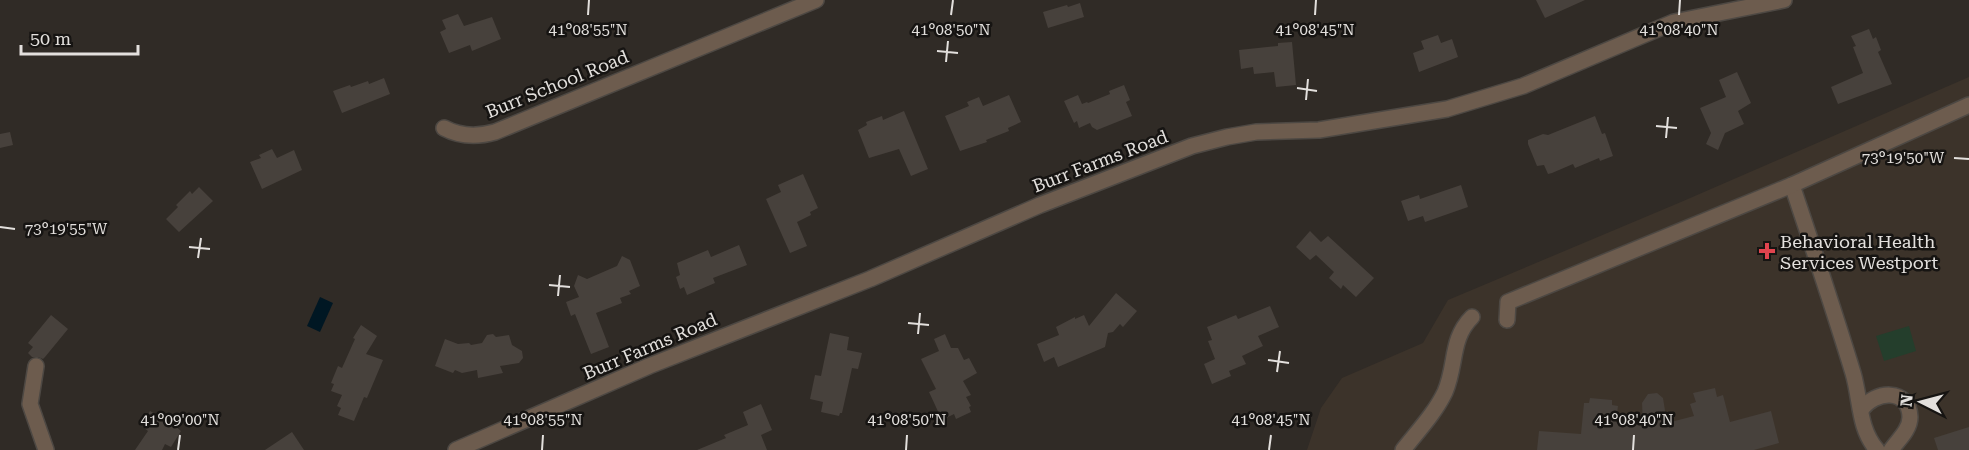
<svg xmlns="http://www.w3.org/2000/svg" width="1969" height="450" font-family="'Roboto Serif',serif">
<rect width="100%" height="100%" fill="#302b26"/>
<polygon fill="#3c332a" points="1969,77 1969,450 1307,450 1321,408 1342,378 1423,343 1448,300 1681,202"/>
<polygon fill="#243e2c" points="1909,326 1916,351 1884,361 1876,336"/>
<polygon fill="#001723" points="320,297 333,303 320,332 307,326"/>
<g fill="#47413c">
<polygon points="1536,0 1585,0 1545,18"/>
<polygon points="1080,3 1084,17 1048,28 1043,12 1067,5 1068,7"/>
<polygon points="458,14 464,26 492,17 501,39 472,51 470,45 449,53 440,32 446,29 442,20"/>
<polygon points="1869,29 1873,39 1876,37 1881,50 1878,52 1892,84 1838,104 1831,87 1863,73 1853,47 1856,46 1851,36"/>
<polygon points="1438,35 1441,43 1452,39 1458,57 1419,72 1413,53 1424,49 1421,41"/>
<polygon points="1292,42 1296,85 1276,87 1274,72 1254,74 1253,67 1241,69 1239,50 1278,46 1278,43"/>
<polygon points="1737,72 1751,103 1738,111 1744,124 1725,133 1718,150 1706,144 1711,133 1700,108 1726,97 1719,80"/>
<polygon points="384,78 390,94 342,113 333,91 350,85 351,87 368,81 369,84"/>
<polygon points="1124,85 1130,100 1126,102 1132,116 1097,130 1092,127 1090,123 1079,128 1077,121 1074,123 1064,101 1078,95 1082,104 1087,102 1088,103 1110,94 1109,91"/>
<polygon points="1009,95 1021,122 1008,128 1009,131 986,140 987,142 960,151 945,116 969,106 967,102 979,97 983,106"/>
<polygon points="904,111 928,169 911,176 899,149 869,158 858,130 867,125 866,122 882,116 883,120"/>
<polygon points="1595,116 1602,134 1605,133 1613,156 1600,161 1599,158 1575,168 1573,164 1552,173 1548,174 1544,165 1537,166 1528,144 1528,140 1543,134 1548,135"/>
<polygon points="10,132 13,145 0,148 0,134"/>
<polygon points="272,149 277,158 294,150 302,170 262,189 250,162 261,158 259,155"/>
<polygon points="803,174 818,208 810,212 811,215 797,222 807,246 790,253 766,199 781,192 778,185"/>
<polygon points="1461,185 1468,207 1425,222 1423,216 1408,221 1401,201 1419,195 1420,199"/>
<polygon points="199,187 213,201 179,232 166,219 178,207 176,205 190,191 192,194"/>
<polygon points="1310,231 1321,242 1328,236 1374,278 1356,297 1343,285 1341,289 1329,278 1334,272 1316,255 1310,260 1296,247"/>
<polygon points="739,245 747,265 713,278 715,283 687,295 684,287 680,289 676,277 680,275 677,263 708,250 711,257"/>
<polygon points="622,256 630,260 640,286 629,291 631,294 620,298 622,303 596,313 609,347 591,354 575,314 571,316 566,302 579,297 574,286 578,275 587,279 617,266"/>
<polygon points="1116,293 1137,311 1123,327 1120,324 1113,332 1108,333 1105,347 1058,367 1054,357 1044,362 1037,344 1059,335 1056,327 1075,317 1075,319 1084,315 1089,326"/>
<polygon points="1270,306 1279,327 1258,336 1263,346 1242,356 1246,364 1229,371 1231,376 1212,384 1204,364 1215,359 1208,341 1212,340 1207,327 1236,315 1238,319"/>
<polygon points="51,315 68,329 45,357 43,359 38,357 32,357 28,353 33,347 28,343"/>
<polygon points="361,325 377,336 366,354 383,360 367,398 364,397 354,421 338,415 341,408 337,406 342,395 331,391 334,384 331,383 338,366 342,368 355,339 353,338"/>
<polygon points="830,333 849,337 847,350 862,353 858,369 852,368 842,413 840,413 839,416 821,412 823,402 810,399 815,375 821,376"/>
<polygon points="493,334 496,337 509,335 512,345 522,351 523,358 519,363 500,366 503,373 478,378 477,370 462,373 455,370 453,373 435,366 445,339 458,344 469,343 471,345 482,343 487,335"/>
<polygon points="945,334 951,348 958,348 964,360 969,358 977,373 963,381 971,395 966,397 971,406 969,407 971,412 956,419 954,414 942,420 929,392 936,389 921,359 939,351 934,339"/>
<polygon points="1715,388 1717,397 1723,395 1730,422 1771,411 1779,443 1754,450 1537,450 1539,431 1581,434 1584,403 1589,403 1590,398 1612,400 1612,405 1618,406 1616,422 1643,425 1642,403 1648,394 1657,393 1663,398 1667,423 1694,416 1690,404 1696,402 1693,393"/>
<polygon points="761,404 772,430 761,435 767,450 697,450 726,438 724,435 748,425 743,412"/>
<polygon points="150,411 159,416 160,414 181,431 171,447 165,444 162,450 135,450 148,431 143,427 144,425 142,424"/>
<polygon points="1969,427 1969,450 1938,450 1934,438"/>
<polygon points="292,432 304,450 265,450"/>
</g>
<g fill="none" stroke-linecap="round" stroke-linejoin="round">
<defs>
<g id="minor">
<path d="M444,128c17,9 33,9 51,4l321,-132"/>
<path d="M1792,185c21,63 42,125 61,188 8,27 5,55 24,77"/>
<polyline points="1507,320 1508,302 1792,185 1969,105"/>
<polyline points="36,366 30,404 46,450"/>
<path d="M1861,410c14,-20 48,-22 49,7 0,13 -12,23 -19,33"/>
<polyline points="456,450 649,366 870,279 1040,205 1192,146 1227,137 1256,132 1319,130 1447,109 1523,86 1674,22 1784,0"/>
<path d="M1403,450c15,-19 32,-37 42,-58 12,-28 5,-53 27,-75"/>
</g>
</defs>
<use href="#minor" stroke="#4d4843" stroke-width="18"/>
<use href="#minor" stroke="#6d5c4e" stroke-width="15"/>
</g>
<path fill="none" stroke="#e3e0dd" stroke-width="2" d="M588,15l1,-15M951,15l2,-15M1315,15l1,-15M1679,15l1,-15M937,51l21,2M946,62l2,-21M1297,88l20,3M1306,100l2,-21M1656,126l21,2M1666,138l2,-21M1954,158l15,1M0,227l15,2M189,247l21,2M198,258l3,-20M549,285l21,2M558,296l2,-21M908,323l21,2M918,334l2,-21M1268,360l21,3M1277,372l3,-21M178,450l2,-15M542,450l1,-15M906,450l1,-15M1269,450l2,-15M1633,450l1,-15"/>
<path fill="#e0444e" stroke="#161412" stroke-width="2" d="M1764 242h6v6h6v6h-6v6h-6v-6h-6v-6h6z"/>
<g text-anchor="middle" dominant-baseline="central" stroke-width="5" stroke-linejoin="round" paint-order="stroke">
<g font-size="18" fill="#e3e0dd" stroke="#161412">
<text transform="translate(557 84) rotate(-22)">Burr School Road</text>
<text transform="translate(1100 161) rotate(-21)">Burr Farms Road</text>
<text transform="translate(650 346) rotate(-23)">Burr Farms Road</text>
</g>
<g font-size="18" fill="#e3e0dd" stroke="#161412" text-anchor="start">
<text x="1780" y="241">Behavioral Health<tspan x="1780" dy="21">Services Westport</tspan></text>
</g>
</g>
<g font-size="15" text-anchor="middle" fill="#e3e0dd" stroke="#161412" stroke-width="5" stroke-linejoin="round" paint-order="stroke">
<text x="588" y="35">41°08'55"N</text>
<text x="951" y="35">41°08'50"N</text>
<text x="1315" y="35">41°08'45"N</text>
<text x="1679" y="35">41°08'40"N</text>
<text x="1903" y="163">73°19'50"W</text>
<text x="66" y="234">73°19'55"W</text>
<text x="180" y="425">41°09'00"N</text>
<text x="543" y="425">41°08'55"N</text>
<text x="907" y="425">41°08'50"N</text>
<text x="1271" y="425">41°08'45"N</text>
<text x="1634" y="425">41°08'40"N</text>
</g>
<g transform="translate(1921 402) rotate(276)" stroke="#161412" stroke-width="4.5" paint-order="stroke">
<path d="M0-4.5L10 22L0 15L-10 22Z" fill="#e3e0dd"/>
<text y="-9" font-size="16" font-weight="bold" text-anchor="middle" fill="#e3e0dd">N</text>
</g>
<path d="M21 45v9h117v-9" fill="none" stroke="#e3e0dd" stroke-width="3"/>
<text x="30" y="45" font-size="18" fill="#e3e0dd" stroke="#161412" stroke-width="4.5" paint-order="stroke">50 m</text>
</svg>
